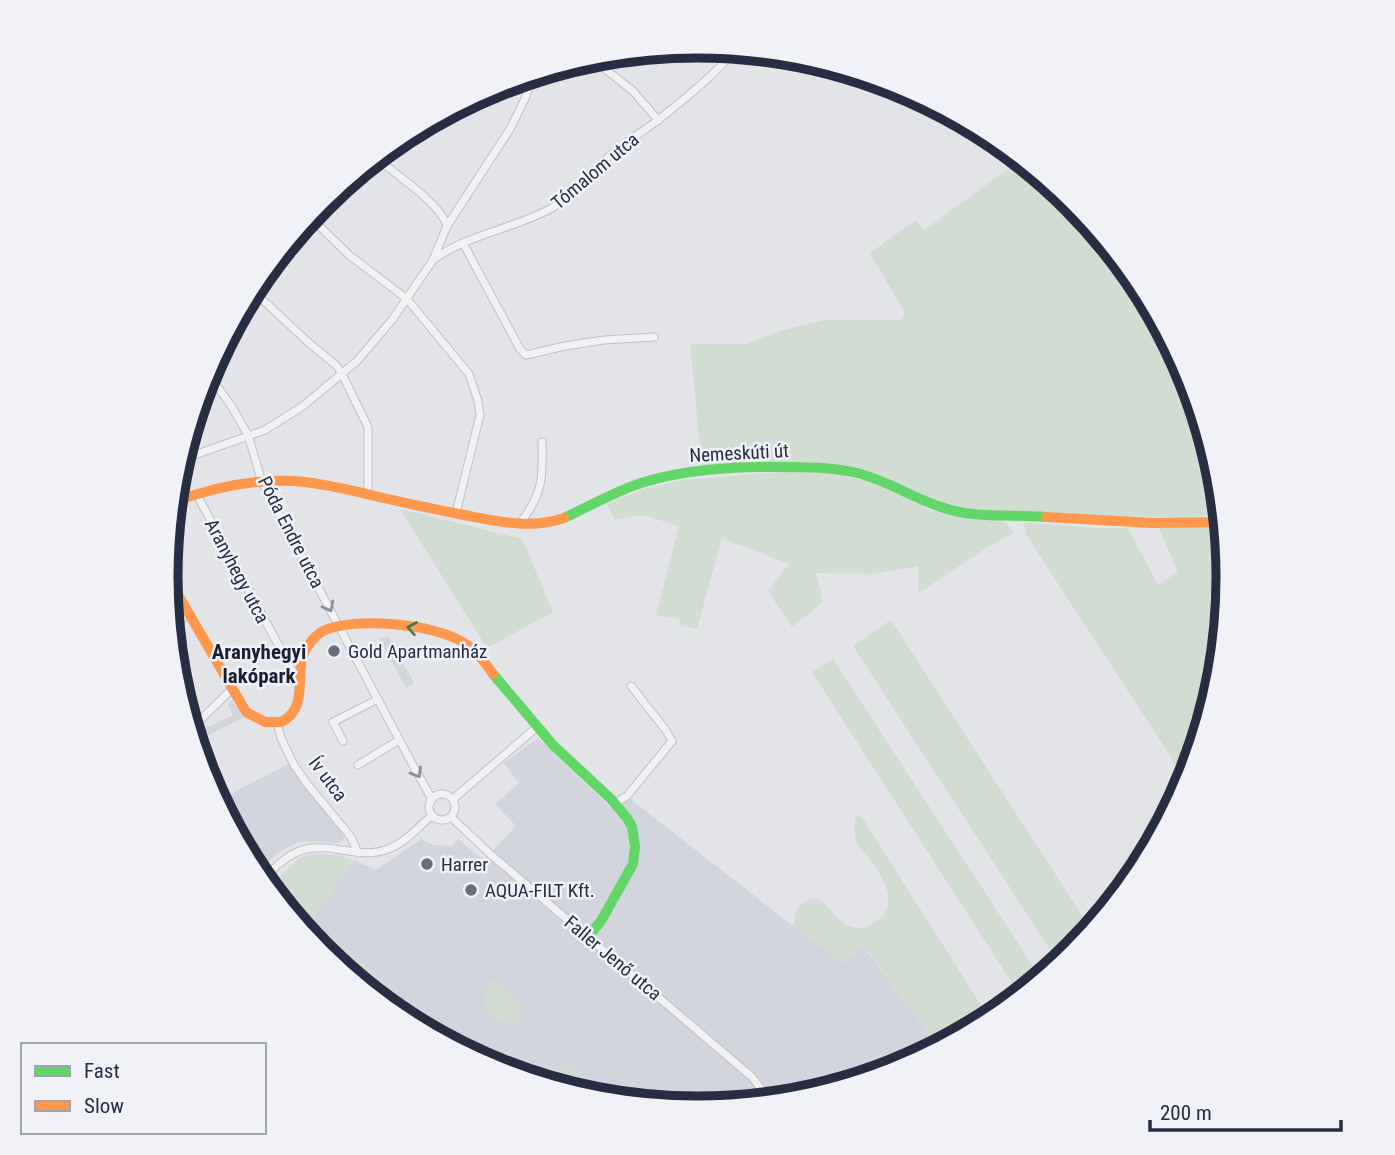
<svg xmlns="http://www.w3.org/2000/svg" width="1395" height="1155" font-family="'Roboto Condensed',sans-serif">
<rect width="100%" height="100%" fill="#e2e4e8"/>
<g fill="#d2d5de">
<polygon points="389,637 414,683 406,688 379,638"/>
<polygon points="232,700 243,718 204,737 201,730 233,715 228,705"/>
<polygon points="538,738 610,807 629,798 842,964 863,946 939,1049 901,1069 801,1099 697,1109 593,1099 494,1069 402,1020 382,1003 391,986 311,922 354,860 376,870 421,839 434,845 452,846 458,839 484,860 516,826 495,804 519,783 504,763"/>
<polygon points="288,764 344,835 343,841 337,843 307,841 297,843 279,852 255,873 217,801"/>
</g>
<g fill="#d1dcd2">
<polygon points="1022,159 1074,202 1140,282 1189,374 1219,474 1223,514 1192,518 1001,513 933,502 869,471 812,462 702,468 690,344 747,344 783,330 825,320 902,320 905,313 870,253 916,220 924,230"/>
<polygon points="792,471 840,475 875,483 929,510 970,517 1001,520 1015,532 986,548 919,593 918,566 874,574 816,573 823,602 792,627 768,591 789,564 722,538 697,629 679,625 680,619 656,615 679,526 643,515 615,520 607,504 640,490 682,480"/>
<polygon points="400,509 522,539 553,612 487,648"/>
<polygon points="1024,522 1094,528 1128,528 1158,585 1178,572 1159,528 1224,525 1229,578 1219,682 1188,783 1027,536"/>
<polygon points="891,620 1092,931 1073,954 1060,965 853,646"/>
<polygon points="833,659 1042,980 1021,997 812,672"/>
<path d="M858,815l5,4 128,202 -52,28 -75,-103 -22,18 -48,-37c0,-15 4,-23 19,-29 18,3 23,28 44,30 8,1 14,-3 20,-7 22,-15 7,-43 -5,-59 -4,-6 -10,-11 -14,-17 -4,-7 -4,-18 -3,-27z"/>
<polygon points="311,854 337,855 354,860 311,922 391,986 382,1003 321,953 268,888 299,858"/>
<path d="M496,981c13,9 35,28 21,43 -24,-1 -43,-19 -27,-42z"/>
<polygon points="567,1063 575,1066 600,1100 562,1090 556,1074 560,1065"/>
</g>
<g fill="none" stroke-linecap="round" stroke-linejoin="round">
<defs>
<g id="street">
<polyline points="590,57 633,91 658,120"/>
<path d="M375,157c19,16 66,47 72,69"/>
<polyline points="309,216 349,255 407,299 469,374 478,401 480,415 456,513"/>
<polyline points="463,243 520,349 526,355 565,346 604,340 654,337"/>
<path d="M433,260c35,-26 80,-31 117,-51 25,-14 43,-39 64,-57 14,-11 29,-21 43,-31 27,-22 57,-45 79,-72"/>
<polyline points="251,289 309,343 337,366 342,374 368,427 368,495"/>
<polyline points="207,372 232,407 248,435 262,482 416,771 432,799"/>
<polyline points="180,460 265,430 303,406 357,361 392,320 433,260 447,226 510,129 524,101 534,74"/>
<polyline points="175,479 181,499"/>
<polyline points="197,495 299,683"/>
<path d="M520,523c23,-29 23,-45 22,-81"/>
<polyline points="171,631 187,613"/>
<polyline points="277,723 281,738 294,765 308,785 351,837 358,853"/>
<polyline points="190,730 232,689"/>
<polyline points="343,741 333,722 378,699"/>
<polyline points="358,765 399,740"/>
<circle cx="442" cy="807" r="13"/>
<polyline points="453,799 537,727"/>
<polyline points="615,803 627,796 672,741 665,729 631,686"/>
<polyline points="451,817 488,852 752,1077 771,1102"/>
<path d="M262,881c12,-13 26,-28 44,-32 28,-6 55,11 82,0 18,-6 29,-22 44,-33"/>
</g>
</defs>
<use href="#street" stroke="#bfc1c6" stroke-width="9"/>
<use href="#street" stroke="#f2f2f4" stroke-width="7"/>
<g stroke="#63d668" stroke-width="10">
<path d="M564,518c26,-12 50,-26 77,-35 44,-14 92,-16 137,-16 27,0 53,0 79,6 30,7 55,25 84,34 33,12 70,7 105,10"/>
<polyline points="493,674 553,745 611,799 627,818 632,827 635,846 633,864 601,921 588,937"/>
</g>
<g stroke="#ff974d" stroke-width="10">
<path d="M173,502c42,-15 88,-25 132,-20 25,3 50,9 74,15 30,7 60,13 90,19 31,6 64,13 95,2"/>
<polyline points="1046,517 1153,523 1224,522"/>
<path d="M166,574l80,138 19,10h16c31,-15 10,-53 27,-76 4,-6 9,-12 15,-15 31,-15 113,-7 141,12 12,7 21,20 29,31"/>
</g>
</g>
<defs><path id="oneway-chevron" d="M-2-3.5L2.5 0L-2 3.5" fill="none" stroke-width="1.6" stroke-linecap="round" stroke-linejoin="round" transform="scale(1.75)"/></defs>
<g stroke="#8c909c">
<use href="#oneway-chevron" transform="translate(329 607) rotate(62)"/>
<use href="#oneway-chevron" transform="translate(417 773) rotate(59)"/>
</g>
<use stroke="#427a54" href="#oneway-chevron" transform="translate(412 628) rotate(-170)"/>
<g fill="#686e7d" stroke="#f0f2f8" stroke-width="2.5">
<circle cx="334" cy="651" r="7"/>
<circle cx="427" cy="864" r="7"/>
<circle cx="471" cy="890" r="7"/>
</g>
<g text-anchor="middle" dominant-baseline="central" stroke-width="5" stroke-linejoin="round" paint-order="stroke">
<g font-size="19" fill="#272e44" stroke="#f0f2f8">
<text transform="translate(595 171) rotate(-40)">Tómalom utca</text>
<text transform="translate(739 453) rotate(-3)">Nemeskúti út</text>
<text transform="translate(291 532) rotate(63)">Póda Endre utca</text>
<text transform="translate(237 571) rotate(62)">Aranyhegy utca</text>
<text transform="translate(328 779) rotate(53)">Ív utca</text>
<text transform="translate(613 958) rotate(40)">Faller Jenő utca</text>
</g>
<g font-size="19" fill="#272e44" stroke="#f0f2f8" text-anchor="start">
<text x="348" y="651">Gold Apartmanház</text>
<text x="441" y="864">Harrer</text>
<text x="485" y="890">AQUA-FILT Kft.</text>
</g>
<g font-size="21" font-weight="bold" fill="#191f34" stroke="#f0f2f8">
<text x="259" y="652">Aranyhegyi<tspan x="259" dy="24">lakópark</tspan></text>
</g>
</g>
<path d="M0 0H1395V1155H0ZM178 577a519 519 0 1 1 1038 0a519 519 0 1 1-1038 0Z" fill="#f0f2f8" fill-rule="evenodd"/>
<path fill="none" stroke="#272e44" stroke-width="9" d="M178 577a519 519 0 1 1 1038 0a519 519 0 1 1-1038 0Z"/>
<rect x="21" y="1043" width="245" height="91" fill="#f0f2f8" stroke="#a0a4b0" stroke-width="2"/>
<rect x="35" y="1066" width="35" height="10" fill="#63d668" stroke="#a0a4b0" stroke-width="2"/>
<text x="84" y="1078" font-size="21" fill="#272e44">Fast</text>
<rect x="35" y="1101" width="35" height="10" fill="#ff974d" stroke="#a0a4b0" stroke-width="2"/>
<text x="84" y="1113" font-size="21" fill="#272e44">Slow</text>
<path d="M1150 1120v10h191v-10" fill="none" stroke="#272e44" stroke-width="3.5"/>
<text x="1160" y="1120" font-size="21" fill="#272e44" stroke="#f0f2f8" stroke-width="5" paint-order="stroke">200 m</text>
</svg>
